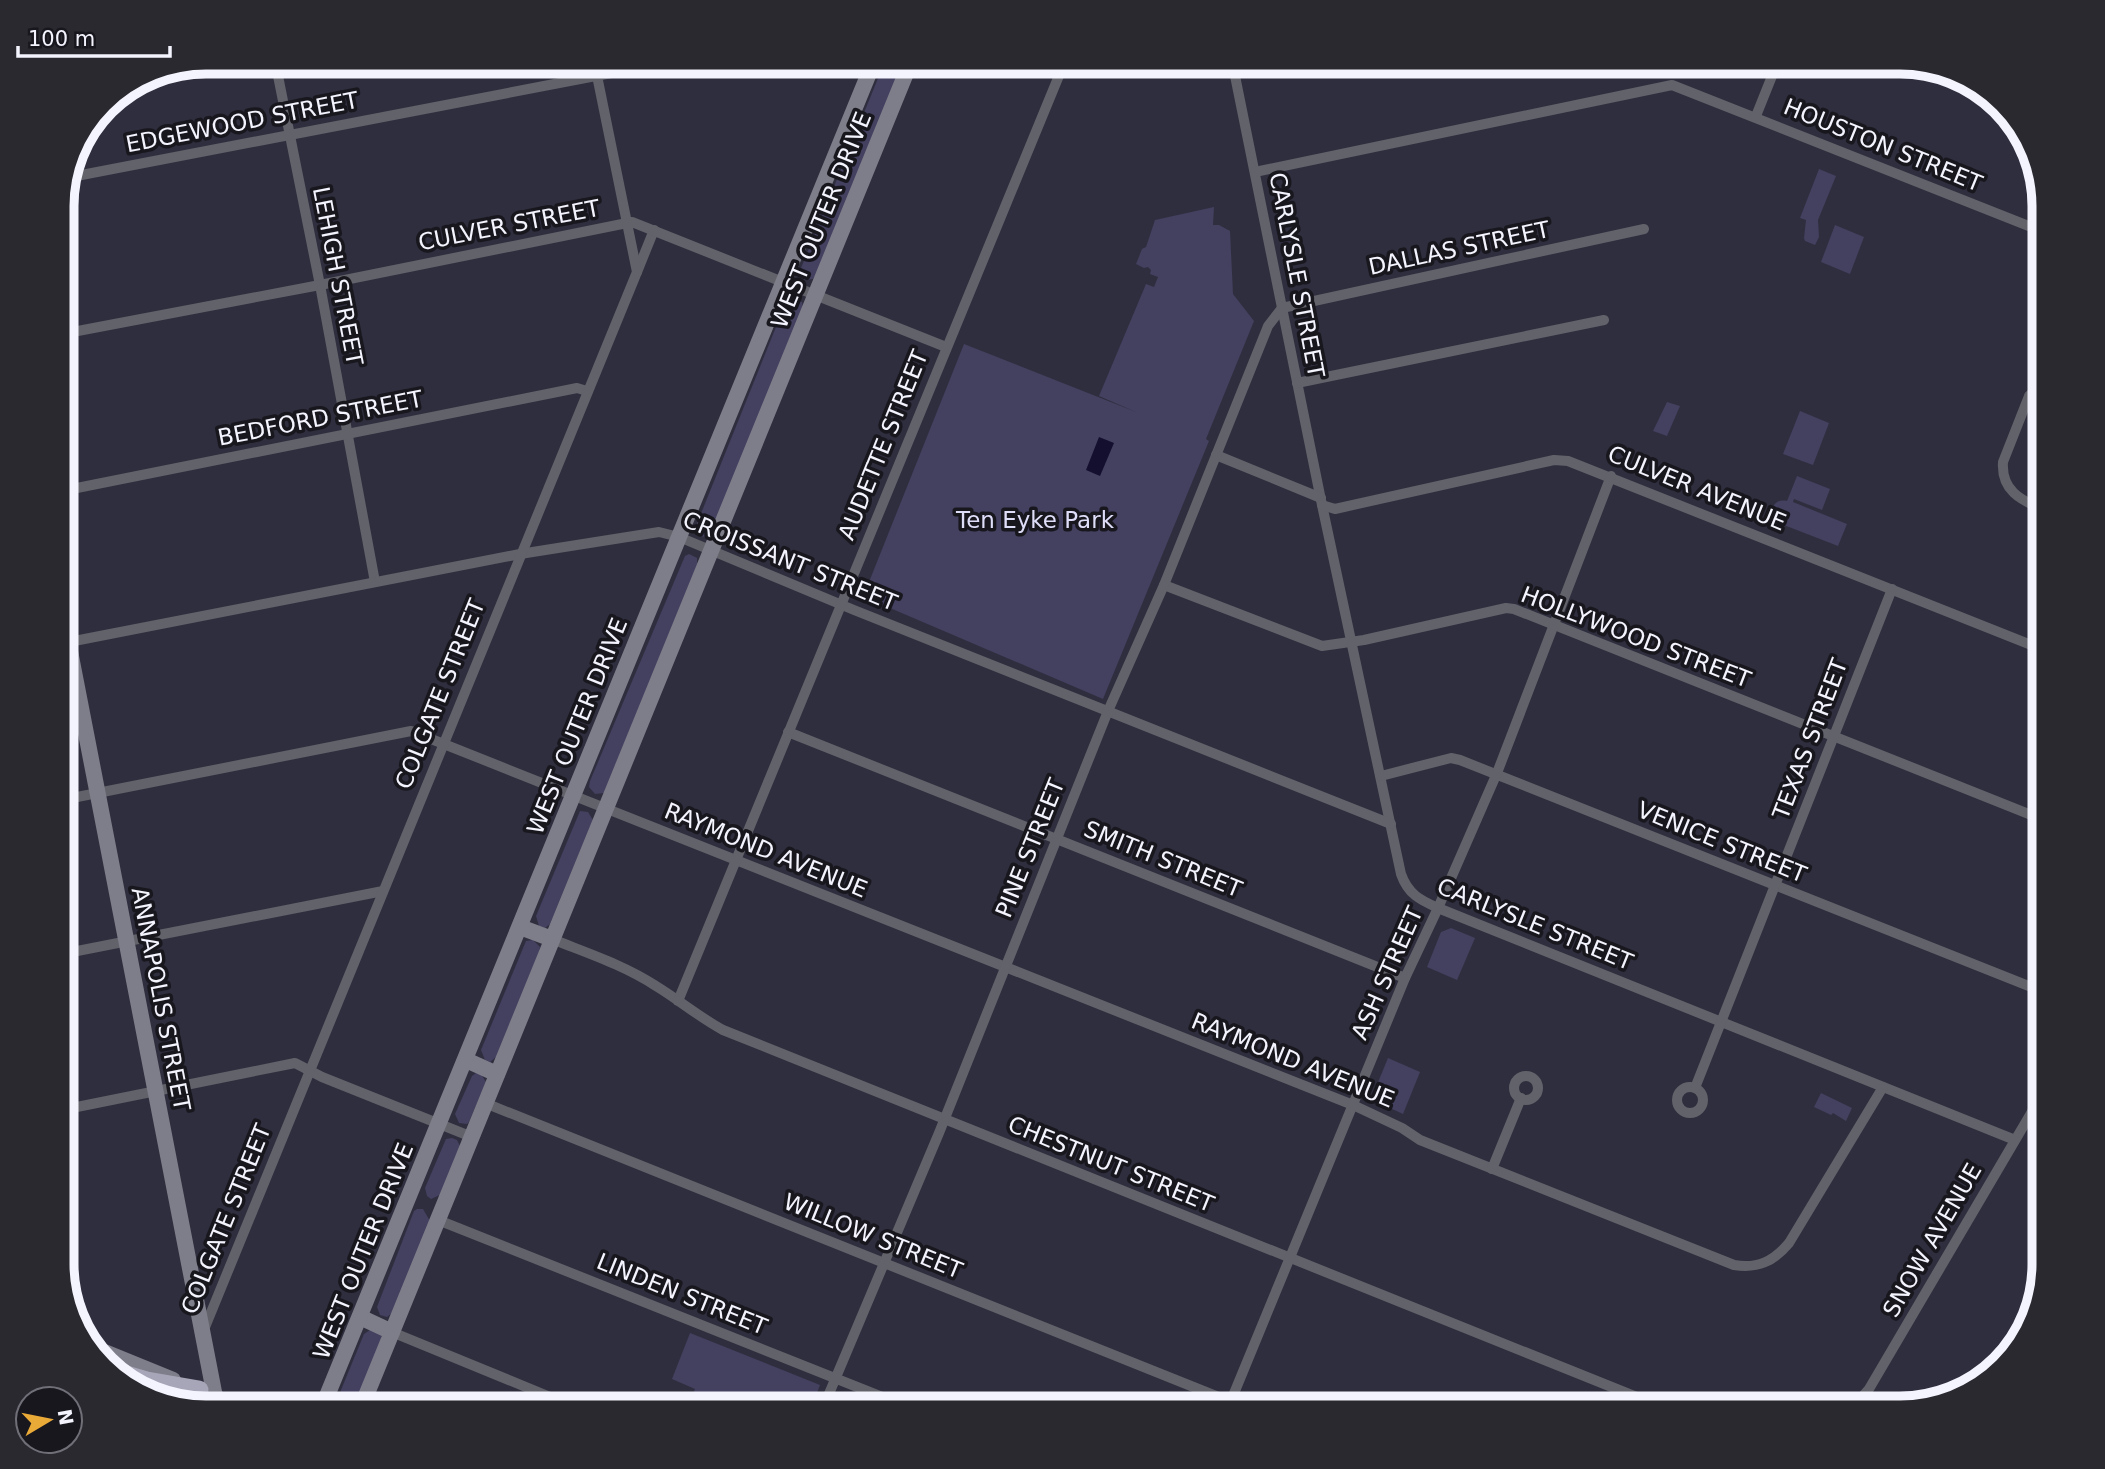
<svg xmlns="http://www.w3.org/2000/svg" width="2105" height="1469" font-family="'DejaVu Sans',sans-serif">
<rect width="100%" height="100%" fill="#2f2e3e"/>
<g fill="#434060">
<polygon points="885,61 903,61 816,275 813,279 804,280 799,273"/>
<polygon points="1819,169 1836,176 1818,220 1819,237 1815,245 1805,241 1804,238 1806,220 1800,218"/>
<polygon points="1214,207 1213,225 1219,225 1230,231 1233,294 1254,321 1206,439 1209,441 1103,699 876,602 869,592 869,582 964,344 1136,412 1099,396 1146,284 1154,287 1158,277 1150,274 1151,270 1148,267 1144,268 1136,264 1142,249 1146,247 1155,220"/>
<polygon points="1835,225 1864,237 1850,274 1821,262"/>
<polygon points="793,298 802,302 803,308 711,534 707,537 698,536 695,533 696,526 786,302"/>
<polygon points="1667,402 1680,406 1667,436 1653,431"/>
<polygon points="1800,411 1829,423 1813,465 1783,454"/>
<path d="M1797,476l33,13 -8,21 -28,-11 -1,3 54,22 -9,22 -70,-27c4,-10 6,-21 19,-18z"/>
<polygon points="689,554 697,558 697,565 604,793 595,794 589,787 590,781 685,556"/>
<polygon points="580,811 588,812 593,820 550,924 545,928 539,926 536,916"/>
<polygon points="1451,928 1475,938 1457,980 1427,967 1441,932"/>
<polygon points="533,940 540,947 539,952 496,1057 490,1062 485,1060 481,1050 526,941"/>
<polygon points="1388,1058 1420,1072 1403,1114 1377,1102 1374,1092"/>
<polygon points="476,1073 481,1074 486,1082 469,1122 467,1124 459,1123 455,1114 472,1076"/>
<polygon points="1821,1093 1852,1108 1846,1121 1833,1113 1831,1115 1814,1107"/>
<polygon points="452,1138 457,1140 460,1146 440,1195 431,1199 427,1196 425,1188 446,1139"/>
<polygon points="417,1209 423,1209 430,1221 391,1314 387,1317 380,1315 377,1307 414,1211"/>
<polygon points="370,1330 380,1333 382,1339 354,1408 337,1408 341,1390 364,1334"/>
<polygon points="690,1333 820,1385 811,1408 687,1408 695,1389 672,1379"/>
</g>
<polygon fill="#140e2f" points="1099,437 1114,443 1100,476 1086,470"/>
<g fill="none" stroke-linecap="round" stroke-linejoin="round">
<g stroke="#62626a" stroke-width="10">
<polyline points="275,61 320,285 375,582"/>
<path d="M1232,61l90,444 79,369c7,20 19,26 37,34l577,232"/>
<polyline points="1756,116 1778,61"/>
<polyline points="1255,172 1672,85 2044,232"/>
<polyline points="66,178 674,61"/>
<polyline points="2037,229 2044,212"/>
<polyline points="637,272 654,230"/>
<polyline points="62,334 320,285 632,222 946,347"/>
<path d="M2044,382l-15,14 -26,66c-2,28 17,38 41,48"/>
<polyline points="1297,383 1604,320"/>
<polyline points="1216,455 1321,498"/>
<polyline points="62,491 577,388 587,391"/>
<polyline points="1322,505 1335,509 1554,460 1568,461 2044,650"/>
<polyline points="1164,585 1322,646 1364,640 1506,608 1514,609 2044,820"/>
<polyline points="64,643 520,554 659,532 679,537 854,610 1391,824"/>
<polyline points="788,732 1405,978"/>
<polyline points="1381,776 1451,758 1460,760 2044,992"/>
<path d="M62,800l349,-69 942,374 49,23 18,12 314,125c24,4 40,-4 55,-22l94,-156"/>
<path d="M552,939c35,14 72,26 104,47 23,14 43,31 67,44l941,378"/>
<polyline points="62,954 383,891"/>
<polyline points="678,1001 1065,61"/>
<circle cx="1526" cy="1088" r="12"/>
<circle cx="1690" cy="1100" r="13"/>
<polyline points="1695,1088 1892,589"/>
<polyline points="485,1103 1246,1408"/>
<polyline points="62,1110 295,1063 322,1077 472,1137"/>
<polyline points="1492,1169 1521,1098"/>
<polyline points="438,1220 910,1408"/>
<polyline points="203,1332 637,272 594,61"/>
<polyline points="392,1332 577,1408"/>
<polyline points="823,1408 939,1133 1108,711 1164,585 1268,326 1282,308 1644,229"/>
<polyline points="1228,1408 1405,978 1438,908 1497,773 1611,476"/>
<polyline points="1852,1408 1869,1389 2044,1091"/>
</g>
<g stroke="#7e7e8a" stroke-width="16">
<polyline points="62,610 215,1397"/>
<polyline points="520,927 552,939"/>
<polyline points="466,1060 497,1074"/>
<polyline points="360,1317 392,1332"/>
<polyline points="92,1347 173,1380"/>
<polyline points="206,1394 243,1408"/>
<polyline points="322,1408 874,61"/>
<polyline points="361,1408 911,61"/>
</g>
<polyline stroke="#a7a6b9" stroke-width="19" points="113,1371 147,1381 199,1390"/>
</g>
<g text-anchor="middle" dominant-baseline="central" stroke-width="7" stroke-linejoin="round" paint-order="stroke">
<g font-size="23" fill="#f4f4fe" stroke="#18171e">
<text transform="translate(242 122) rotate(-11)">EDGEWOOD STREET</text>
<text transform="translate(1883 145) rotate(22)">HOUSTON STREET</text>
<text transform="translate(821 220) rotate(-68)">WEST OUTER DRIVE</text>
<text transform="translate(509 225) rotate(-11)">CULVER STREET</text>
<text transform="translate(1459 248) rotate(-12)">DALLAS STREET</text>
<text transform="translate(1297 275) rotate(79)">CARLYSLE STREET</text>
<text transform="translate(338 276) rotate(79)">LEHIGH STREET</text>
<text transform="translate(320 418) rotate(-11)">BEDFORD STREET</text>
<text transform="translate(883 445) rotate(-68)">AUDETTE STREET</text>
<text transform="translate(1697 488) rotate(22)">CULVER AVENUE</text>
<text transform="translate(790 561) rotate(22)">CROISSANT STREET</text>
<text transform="translate(1636 637) rotate(21)">HOLLYWOOD STREET</text>
<text transform="translate(440 694) rotate(-68)">COLGATE STREET</text>
<text transform="translate(577 726) rotate(-68)">WEST OUTER DRIVE</text>
<text transform="translate(1810 739) rotate(-69)">TEXAS STREET</text>
<text transform="translate(1722 842) rotate(22)">VENICE STREET</text>
<text transform="translate(1030 848) rotate(-68)">PINE STREET</text>
<text transform="translate(766 850) rotate(22)">RAYMOND AVENUE</text>
<text transform="translate(1163 859) rotate(22)">SMITH STREET</text>
<text transform="translate(1535 924) rotate(22)">CARLYSLE STREET</text>
<text transform="translate(1387 973) rotate(-66)">ASH STREET</text>
<text transform="translate(161 999) rotate(79)">ANNAPOLIS STREET</text>
<text transform="translate(1293 1060) rotate(22)">RAYMOND AVENUE</text>
<text transform="translate(1111 1164) rotate(22)">CHESTNUT STREET</text>
<text transform="translate(226 1219) rotate(-68)">COLGATE STREET</text>
<text transform="translate(873 1236) rotate(22)">WILLOW STREET</text>
<text transform="translate(1932 1240) rotate(-60)">SNOW AVENUE</text>
<text transform="translate(363 1251) rotate(-68)">WEST OUTER DRIVE</text>
<text transform="translate(682 1294) rotate(22)">LINDEN STREET</text>
</g>
<g font-size="23" fill="#dfdef9" stroke="#18171e">
<text x="1035" y="520">Ten Eyke Park</text>
</g>
</g>
<path d="M0 0H2105V1469H0ZM206 74H1900A132 132 0 0 1 2032 206V1264A132 132 0 0 1 1900 1396H206A132 132 0 0 1 74 1264V206A132 132 0 0 1 206 74Z" fill="#2a2930" fill-rule="evenodd"/>
<path fill="none" stroke="#f4f4fe" stroke-width="9" d="M206 74H1900A132 132 0 0 1 2032 206V1264A132 132 0 0 1 1900 1396H206A132 132 0 0 1 74 1264V206A132 132 0 0 1 206 74Z"/>
<g transform="translate(49 1420) rotate(80)"><circle r="33" fill="#18171e" stroke="#706f78" stroke-width="2"/>
<path d="M0-5L12 26L0 18L-12 26Z" fill="#eaaa38"/>
<text y="-10" font-size="19" font-weight="bold" text-anchor="middle" fill="#f4f4fe">N</text>
</g>
<path d="M18 46v10h152v-10" fill="none" stroke="#f4f4fe" stroke-width="3.5"/>
<text x="28" y="46" font-size="21" fill="#f4f4fe" stroke="#18171e" stroke-width="5" paint-order="stroke">100 m</text>
</svg>
